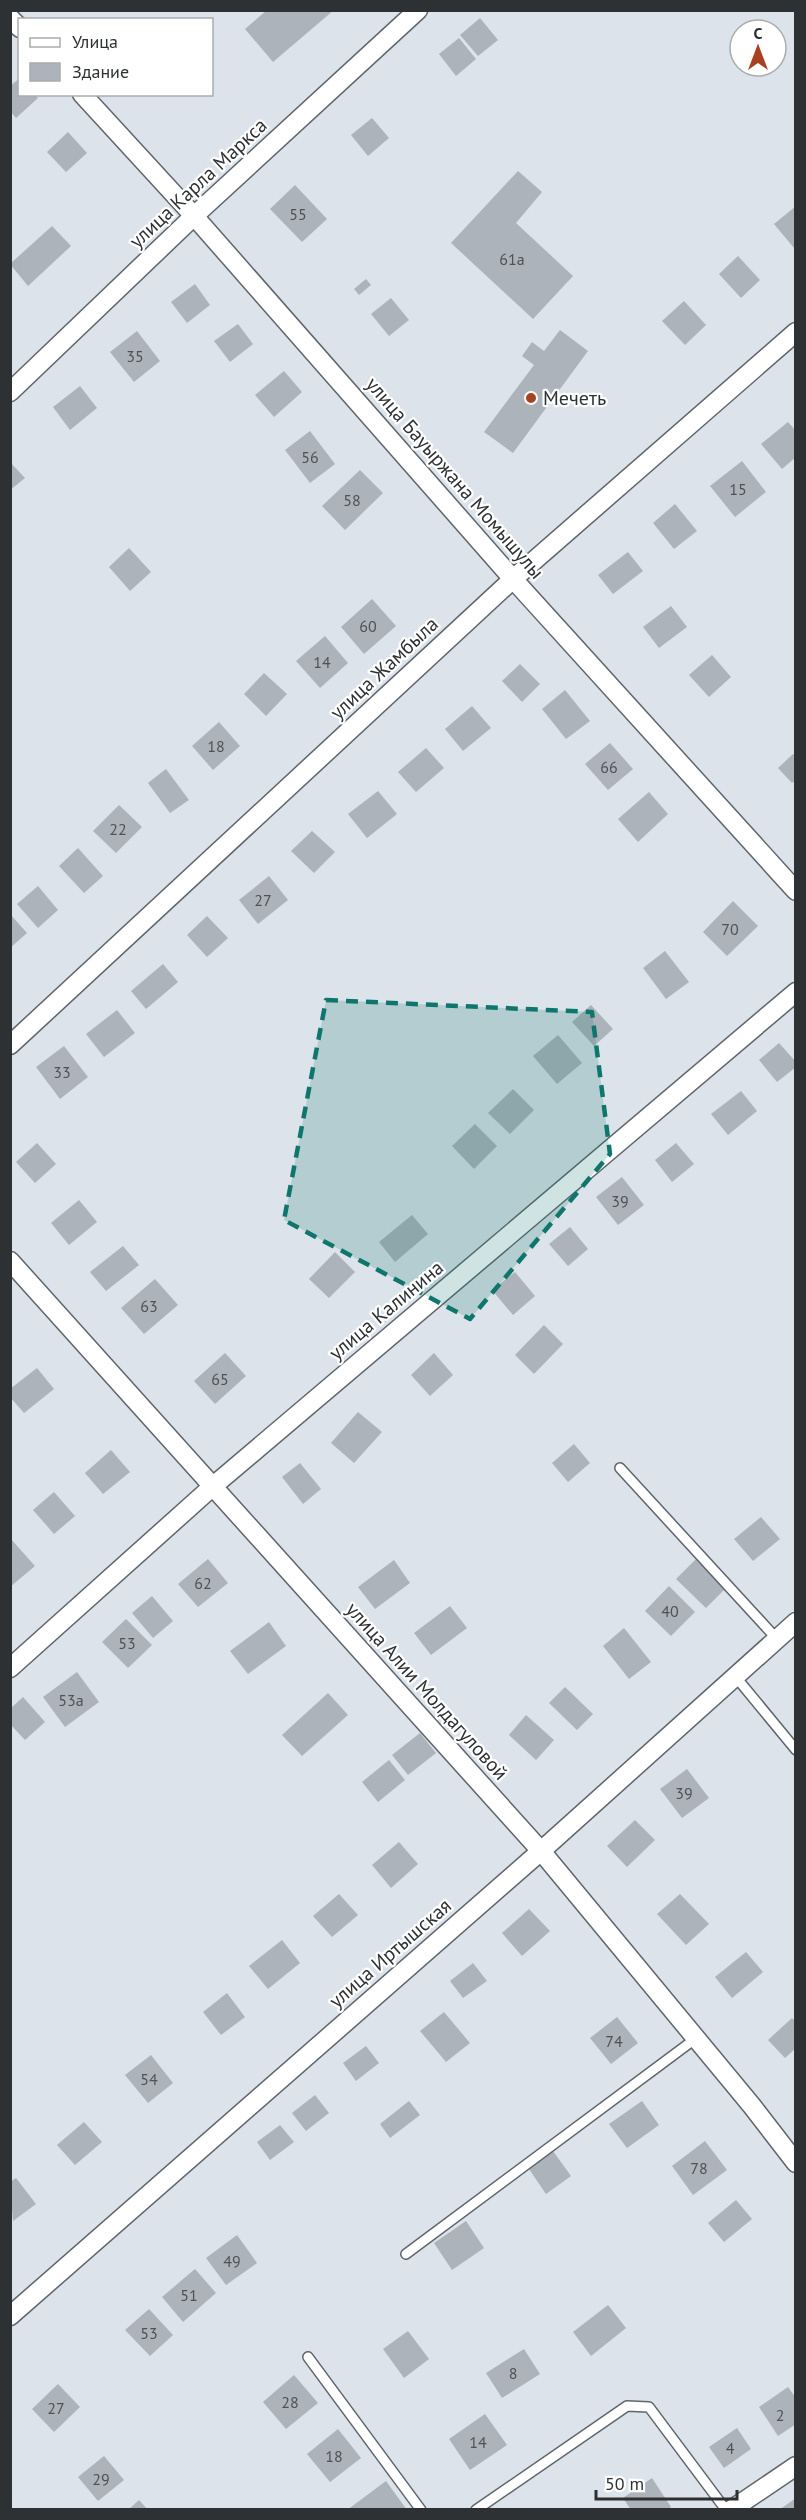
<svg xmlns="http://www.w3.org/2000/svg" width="806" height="2520" font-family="'PT Sans',sans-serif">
<rect width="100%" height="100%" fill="#dce3ea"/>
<g fill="#adb3ba">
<polygon points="267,10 334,10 273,62 245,29"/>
<polygon points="480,18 498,40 478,56 460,35"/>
<polygon points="459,38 476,59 456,76 439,54"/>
<polygon points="20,78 20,94 34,94 38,98 16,118 10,111 10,86"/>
<polygon points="372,118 389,138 368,156 351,135"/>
<polygon points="68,132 87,153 66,172 47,152"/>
<polygon points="518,171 542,192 516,223 573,276 533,319 451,243"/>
<polygon points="295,185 327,219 302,242 270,209"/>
<polygon points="796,206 796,247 794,248 774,224"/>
<polygon points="52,226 71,246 28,286 10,264"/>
<polygon points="738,256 760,280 741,298 719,274"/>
<polygon points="366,279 371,285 359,295 354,289"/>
<polygon points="195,284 210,305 187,323 171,302"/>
<polygon points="391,298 409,320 389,336 371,314"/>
<polygon points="684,301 706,325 685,345 662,321"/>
<polygon points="238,324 253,344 230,362 214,341"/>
<polygon points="560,330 588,351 513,453 484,432 534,365 522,356 532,342 544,351"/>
<polygon points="137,331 160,361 134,382 110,352"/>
<polygon points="284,371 302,392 274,417 255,395"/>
<polygon points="80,386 97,408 70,430 53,407"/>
<polygon points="788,422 796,431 796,457 782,469 761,444"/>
<polygon points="310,431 335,464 310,483 285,450"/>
<polygon points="742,461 766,492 735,517 710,486"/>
<polygon points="10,462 25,478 10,490"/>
<polygon points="360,470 383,493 345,530 322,506"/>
<polygon points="675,504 697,531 674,549 653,523"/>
<polygon points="129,548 151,572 130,591 109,567"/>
<polygon points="628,552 643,571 613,594 598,575"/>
<polygon points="372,599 396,626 364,654 341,627"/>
<polygon points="671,606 687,627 659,648 643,627"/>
<polygon points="325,636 348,663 320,688 296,661"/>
<polygon points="712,655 731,677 709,697 689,675"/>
<polygon points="520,664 540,684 522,702 502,681"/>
<polygon points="264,673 287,694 266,716 244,694"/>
<polygon points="565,690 590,721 566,739 542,709"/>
<polygon points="472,706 491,728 463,751 445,729"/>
<polygon points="219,722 240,746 213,770 192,746"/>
<polygon points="610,743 633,769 608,790 585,764"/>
<polygon points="426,748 444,768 416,792 398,772"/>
<polygon points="793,754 796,756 796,780 792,783 778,768"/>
<polygon points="166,769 189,800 170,813 148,783"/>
<polygon points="378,791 397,814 367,838 348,814"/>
<polygon points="649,792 668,814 638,842 618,819"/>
<polygon points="119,805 142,827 116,853 93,831"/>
<polygon points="312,831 335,852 314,873 291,851"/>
<polygon points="78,848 103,876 84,893 59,866"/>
<polygon points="269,876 288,900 258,924 239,900"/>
<polygon points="38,886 58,910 38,928 17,904"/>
<polygon points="733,901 758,926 727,956 703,932"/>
<polygon points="10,914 27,933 10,948"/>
<polygon points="207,916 228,938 207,957 187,935"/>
<polygon points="665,951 689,982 666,999 643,968"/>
<polygon points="163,964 178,982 146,1009 131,991"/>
<polygon points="591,1005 613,1029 594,1046 572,1022"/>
<polygon points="117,1010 135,1033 104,1057 86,1034"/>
<polygon points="558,1035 582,1063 557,1084 533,1056"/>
<polygon points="779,1043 796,1062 796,1067 777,1082 759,1060"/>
<polygon points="64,1046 88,1077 60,1099 36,1067"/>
<polygon points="513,1089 534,1110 510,1134 488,1113"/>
<polygon points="741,1091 757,1111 728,1135 711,1114"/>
<polygon points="475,1124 497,1146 474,1169 452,1146"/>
<polygon points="37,1143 56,1164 35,1183 16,1162"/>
<polygon points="676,1143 694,1164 672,1182 655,1160"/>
<polygon points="622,1177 644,1205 618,1225 596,1197"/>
<polygon points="79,1200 97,1222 69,1245 51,1223"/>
<polygon points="412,1215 428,1234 395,1262 379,1242"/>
<polygon points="570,1227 588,1249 568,1266 549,1244"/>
<polygon points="123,1246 139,1265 106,1291 90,1272"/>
<polygon points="335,1252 355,1272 329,1298 309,1279"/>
<polygon points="515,1272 535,1296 513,1315 492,1290"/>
<polygon points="155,1279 178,1305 144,1334 121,1308"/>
<polygon points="544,1325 563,1344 534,1374 515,1355"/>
<polygon points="225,1353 246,1376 215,1404 194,1381"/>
<polygon points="434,1353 453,1375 430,1396 411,1375"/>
<polygon points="37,1368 54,1389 24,1413 10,1397 10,1389"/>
<polygon points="358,1412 382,1432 354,1463 331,1443"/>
<polygon points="574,1444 590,1463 568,1482 552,1463"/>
<polygon points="111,1450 130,1472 103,1494 85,1473"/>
<polygon points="300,1463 321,1489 303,1504 282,1477"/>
<polygon points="54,1492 75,1516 54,1534 33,1510"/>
<polygon points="761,1517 780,1539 753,1561 734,1539"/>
<polygon points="10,1538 35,1566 10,1587"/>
<polygon points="698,1557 728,1586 706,1608 676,1579"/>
<polygon points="208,1559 228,1583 198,1607 178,1584"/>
<polygon points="394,1560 410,1583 375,1609 358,1587"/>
<polygon points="669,1586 695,1612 671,1636 645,1611"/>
<polygon points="152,1596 173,1621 153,1638 132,1613"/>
<polygon points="450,1606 467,1628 431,1655 414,1633"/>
<polygon points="126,1619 152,1645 128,1668 102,1642"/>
<polygon points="269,1622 286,1646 248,1674 230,1651"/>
<polygon points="624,1628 651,1662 629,1679 603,1646"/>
<polygon points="77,1672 99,1702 65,1727 43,1697"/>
<polygon points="565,1687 593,1714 577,1730 549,1703"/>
<polygon points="328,1693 348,1715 302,1756 282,1735"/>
<polygon points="23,1697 45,1722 25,1740 10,1724 10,1709"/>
<polygon points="526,1715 554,1740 536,1760 509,1735"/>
<polygon points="420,1733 436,1753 408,1775 392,1755"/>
<polygon points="389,1760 405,1780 378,1802 362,1782"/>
<polygon points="687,1769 709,1798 682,1818 660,1789"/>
<polygon points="635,1820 655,1840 627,1867 607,1846"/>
<polygon points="399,1842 418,1864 391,1888 372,1865"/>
<polygon points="339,1894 358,1915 332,1937 313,1916"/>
<polygon points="680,1894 709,1924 686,1945 657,1914"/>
<polygon points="529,1909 550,1931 522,1956 502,1933"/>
<polygon points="282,1940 300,1963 268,1989 249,1966"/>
<polygon points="746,1952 763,1972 732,1998 715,1977"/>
<polygon points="473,1963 487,1981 463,1998 450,1981"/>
<polygon points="227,1993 245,2017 221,2035 203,2012"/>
<polygon points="444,2012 470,2043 446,2062 420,2031"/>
<polygon points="617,2017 638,2043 611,2064 590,2038"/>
<polygon points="792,2018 796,2022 796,2048 785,2058 768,2040"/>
<polygon points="366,2046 379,2063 356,2081 343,2063"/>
<polygon points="151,2055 173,2083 148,2103 125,2075"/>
<polygon points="315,2095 329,2113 306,2131 292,2113"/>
<polygon points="409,2101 420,2115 390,2138 380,2124"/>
<polygon points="642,2101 659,2125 627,2148 609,2124"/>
<polygon points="84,2122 102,2142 75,2165 57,2145"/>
<polygon points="280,2125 294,2142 270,2160 257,2142"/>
<polygon points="705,2141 727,2170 693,2195 672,2166"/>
<polygon points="553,2151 571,2176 546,2194 529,2169"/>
<polygon points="16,2178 36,2204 13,2221 10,2182"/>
<polygon points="736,2200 752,2219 724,2242 708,2223"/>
<polygon points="466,2221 484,2248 452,2270 434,2243"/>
<polygon points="237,2235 257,2263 226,2285 206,2258"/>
<polygon points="195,2269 216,2293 183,2322 162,2297"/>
<polygon points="608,2305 626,2328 591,2356 573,2332"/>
<polygon points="149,2309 173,2335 150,2356 125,2330"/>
<polygon points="408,2331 429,2359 404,2378 383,2349"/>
<polygon points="524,2349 540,2374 502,2398 486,2373"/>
<polygon points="294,2375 318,2403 286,2429 263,2402"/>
<polygon points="58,2384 80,2407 54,2432 32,2409"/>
<polygon points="788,2387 796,2398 796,2424 778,2436 759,2407"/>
<polygon points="485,2414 507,2445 470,2470 449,2439"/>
<polygon points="737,2428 751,2449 724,2468 709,2447"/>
<polygon points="338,2429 361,2458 330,2482 307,2454"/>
<polygon points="104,2456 124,2480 98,2501 78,2477"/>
<polygon points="652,2478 671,2507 667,2510 631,2510 623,2498"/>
<polygon points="386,2481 407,2510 347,2510"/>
<polygon points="796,2498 796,2510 779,2510"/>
<polygon points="139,2500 148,2510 128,2510"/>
</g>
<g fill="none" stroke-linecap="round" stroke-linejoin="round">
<defs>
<g id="service">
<polyline points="620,1468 776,1638"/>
<polyline points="735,1676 796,1750"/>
<polyline points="406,2254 695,2039"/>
<polyline points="308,2357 421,2510"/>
<polyline points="476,2510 627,2406 649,2407 726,2510"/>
</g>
<g id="minor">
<polyline points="10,18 20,28"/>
<polyline points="82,94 194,216 513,579 796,891"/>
<polyline points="10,392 194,216 418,10"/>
<polyline points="10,1045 513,579 796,332"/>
<polyline points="10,1261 541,1851 752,2106 796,2163"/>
<polyline points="10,1668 212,1487 796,992"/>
<polyline points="10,2316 541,1851 796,1622"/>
<polyline points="731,2510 796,2466"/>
</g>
</defs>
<use href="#service" stroke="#5f656b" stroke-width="12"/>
<use href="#minor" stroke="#5f656b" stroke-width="21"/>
<use href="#service" stroke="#fff" stroke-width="9"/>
<use href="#minor" stroke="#fff" stroke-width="18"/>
</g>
<path fill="#0f766e" fill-opacity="0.2" stroke="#0f766e" stroke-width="4.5" stroke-dasharray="12 8" stroke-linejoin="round" d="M326,1000l266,12 18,142 -140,165 -186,-99z"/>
<circle fill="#a84022" stroke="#fff" stroke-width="2" cx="531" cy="398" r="6"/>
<g text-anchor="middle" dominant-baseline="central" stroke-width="4.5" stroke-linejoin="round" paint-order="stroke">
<g font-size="16" fill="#4e5255">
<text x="298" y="214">55</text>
<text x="512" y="259">61а</text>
<text x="135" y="356">35</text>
<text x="310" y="457">56</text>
<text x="738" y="489">15</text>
<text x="352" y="500">58</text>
<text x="368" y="626">60</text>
<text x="322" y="662">14</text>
<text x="216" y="746">18</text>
<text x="609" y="767">66</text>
<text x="118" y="829">22</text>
<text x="263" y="900">27</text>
<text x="730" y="929">70</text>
<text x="62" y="1072">33</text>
<text x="620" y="1201">39</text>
<text x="149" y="1306">63</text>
<text x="220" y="1379">65</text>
<text x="203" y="1583">62</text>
<text x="670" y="1611">40</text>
<text x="127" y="1643">53</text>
<text x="71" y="1700">53а</text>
<text x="684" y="1793">39</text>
<text x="614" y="2041">74</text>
<text x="149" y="2079">54</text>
<text x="699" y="2168">78</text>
<text x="232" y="2261">49</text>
<text x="189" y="2295">51</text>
<text x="149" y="2333">53</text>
<text x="513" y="2373">8</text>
<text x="290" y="2402">28</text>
<text x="56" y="2408">27</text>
<text x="780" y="2415">2</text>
<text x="478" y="2442">14</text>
<text x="730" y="2448">4</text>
<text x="334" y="2456">18</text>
<text x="101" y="2479">29</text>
</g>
<g font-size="20" fill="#2e3133" stroke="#fff">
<text transform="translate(198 183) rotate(-43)">улица Карла Маркса</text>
<text transform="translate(455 478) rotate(49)">улица Бауыржана Момышулы</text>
<text transform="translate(384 668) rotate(-43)">улица Жамбыла</text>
<text transform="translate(386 1310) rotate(-40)">улица Калинина</text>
<text transform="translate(427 1691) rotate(48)">улица Алии Молдагуловой</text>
<text transform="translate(390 1953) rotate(-41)">улица Иртышская</text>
</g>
<g font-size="20" fill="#2e3133" stroke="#fff" text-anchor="start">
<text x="543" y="398">Мечеть</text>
</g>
</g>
<rect width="806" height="2520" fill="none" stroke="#2e3133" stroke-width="24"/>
<rect x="18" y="18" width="195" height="78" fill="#ffffff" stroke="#abadad" stroke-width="1.5"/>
<rect x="30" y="38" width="30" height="9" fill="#ffffff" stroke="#abadad" stroke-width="1.5"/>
<text x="72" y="48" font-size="18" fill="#2e3133">Улица</text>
<rect x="30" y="63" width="30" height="18" fill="#adb3ba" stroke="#abadad" stroke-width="1.5"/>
<text x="72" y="78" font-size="18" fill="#2e3133">Здание</text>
<g transform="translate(758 48)"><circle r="28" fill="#ffffff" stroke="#abadad" stroke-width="1.5"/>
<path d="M0-4.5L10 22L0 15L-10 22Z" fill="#a84022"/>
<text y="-9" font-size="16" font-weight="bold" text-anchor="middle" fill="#2e3133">С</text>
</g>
<path d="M596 2490v9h141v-9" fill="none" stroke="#2e3133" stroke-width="3"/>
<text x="605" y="2490" font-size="18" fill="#2e3133" stroke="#ffffff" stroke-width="4.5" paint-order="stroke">50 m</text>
</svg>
